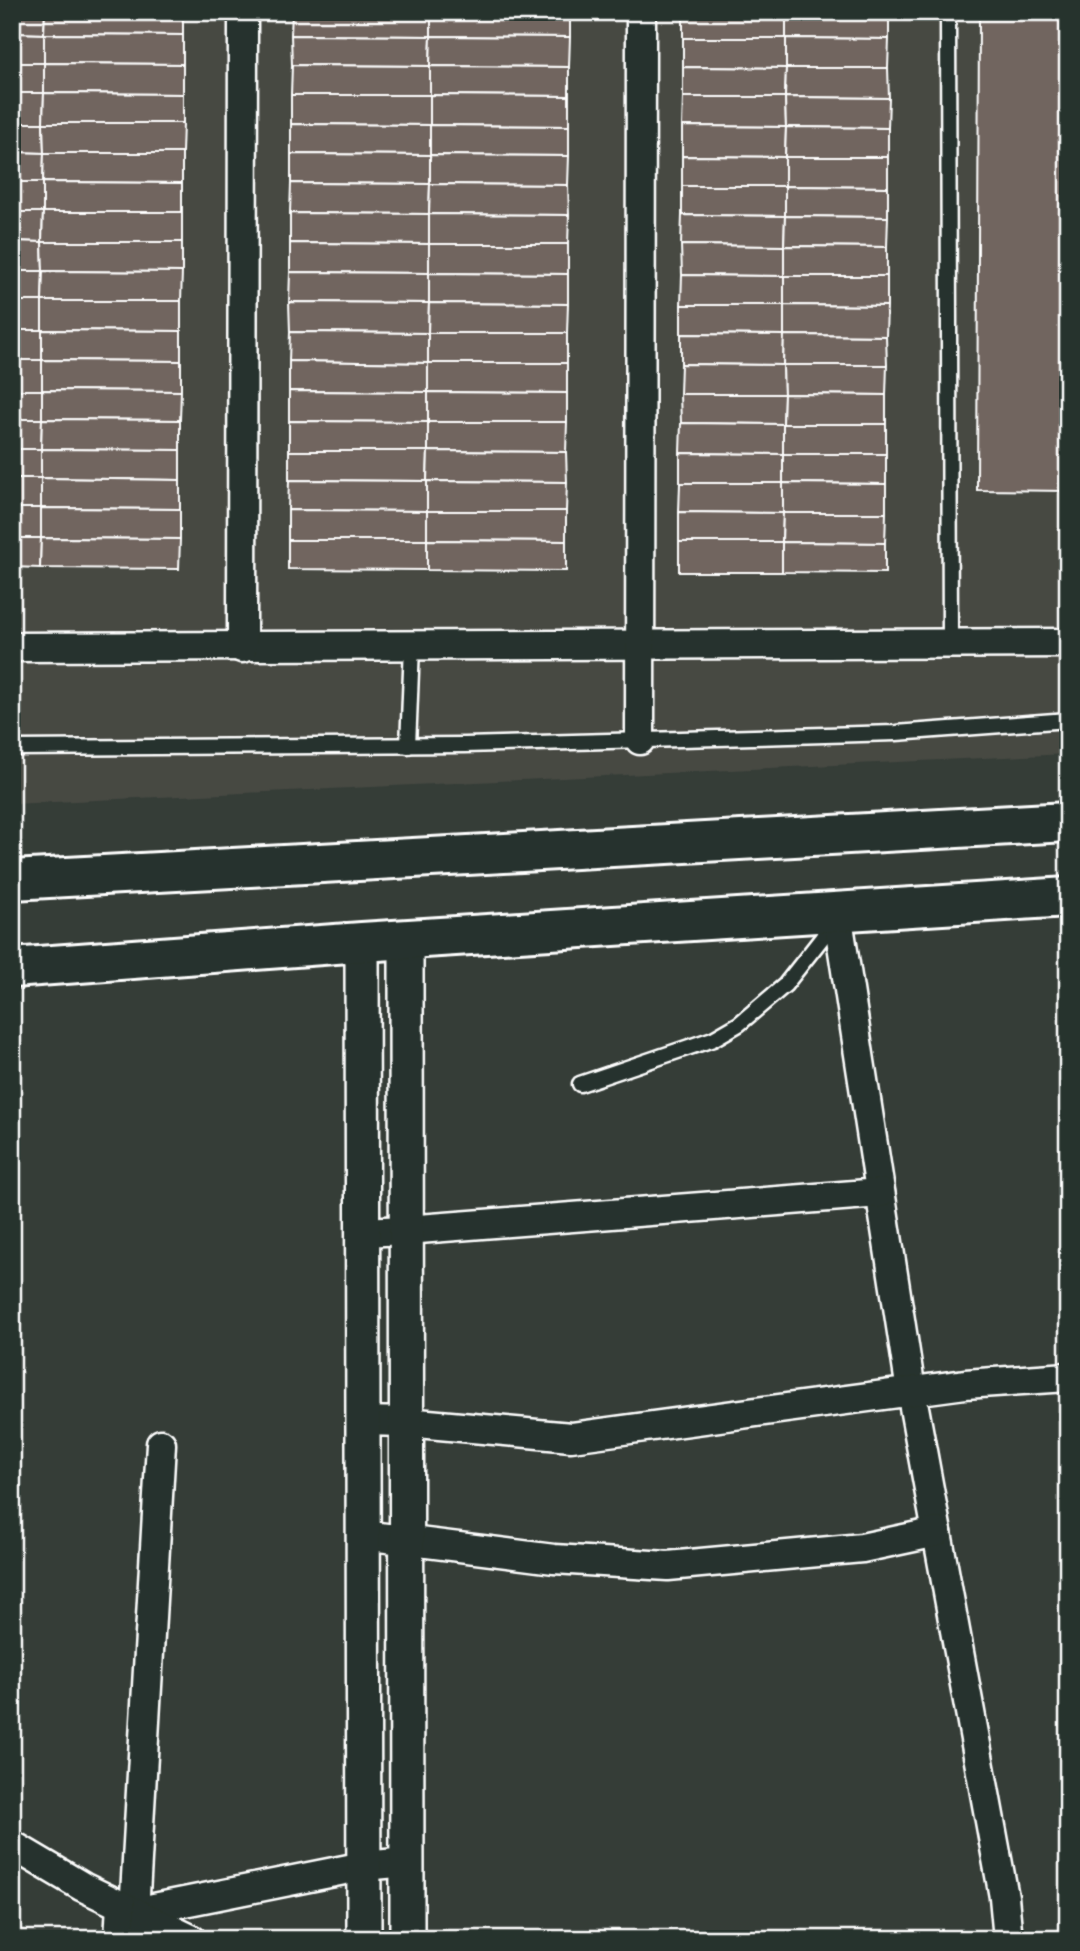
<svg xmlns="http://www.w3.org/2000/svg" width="1080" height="1951" font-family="'Balsamiq Sans',sans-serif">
<rect width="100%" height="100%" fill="#353d37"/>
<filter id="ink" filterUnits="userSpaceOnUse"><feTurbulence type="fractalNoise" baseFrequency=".0143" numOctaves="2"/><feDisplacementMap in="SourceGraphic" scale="14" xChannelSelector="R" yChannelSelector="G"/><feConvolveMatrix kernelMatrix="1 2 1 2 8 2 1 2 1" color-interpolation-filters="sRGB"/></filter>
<g filter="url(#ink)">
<polygon fill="#474943" points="12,12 1068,12 1068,754 12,804"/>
<g fill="#71655f" stroke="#fff" stroke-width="2">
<polygon points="12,12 45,12 44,34 12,33"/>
<polygon points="45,12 183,12 183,35 44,34"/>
<polygon points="292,12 431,12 431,36 291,35"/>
<polygon points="431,12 570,12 570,37 431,36"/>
<rect x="683" y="12" width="103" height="26"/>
<polygon points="786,12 889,12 889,39 786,38"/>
<polygon points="979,12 1068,12 1068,491 977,490"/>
<polygon points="12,33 44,34 44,63 12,63"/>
<polygon points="44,34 183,35 183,64 44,63"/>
<polygon points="291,35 431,36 430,66 292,65"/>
<polygon points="431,36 570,37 569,67 430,66"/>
<polygon points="683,38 786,38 786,68 683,67"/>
<polygon points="786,38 889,39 888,68 786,68"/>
<rect x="12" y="63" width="32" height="30"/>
<polygon points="44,63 183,64 183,94 44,93"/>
<polygon points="292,65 430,66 430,95 291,95"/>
<polygon points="430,66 569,67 569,96 430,95"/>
<polygon points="683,67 786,68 785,97 683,97"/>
<polygon points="786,68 888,68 889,98 785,97"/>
<polygon points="12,93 44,93 43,123 12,123"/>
<polygon points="44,93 183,94 183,123 43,123"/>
<polygon points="291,95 430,95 430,125 291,124"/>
<polygon points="430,95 569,96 569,126 430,125"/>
<polygon points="683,97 785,97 786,127 682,126"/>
<polygon points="785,97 889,98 888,128 786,127"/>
<polygon points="12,123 43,123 44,153 12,152"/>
<polygon points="43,123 183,123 182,153 44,153"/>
<polygon points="291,124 430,125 430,155 291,154"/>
<polygon points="430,125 569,126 569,156 430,155"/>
<polygon points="682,126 786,127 785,157 682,156"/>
<polygon points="786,127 888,128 888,157 785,157"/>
<polygon points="12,152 44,153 43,182 12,182"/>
<polygon points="44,153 182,153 182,183 43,182"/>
<polygon points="291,154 430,155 430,184 291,183"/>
<polygon points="430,155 569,156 568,185 430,184"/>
<polygon points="682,156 785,157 785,186 682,186"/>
<polygon points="785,157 888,157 888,187 785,186"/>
<rect x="12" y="182" width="31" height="30"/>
<polygon points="43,182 182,183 182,212 43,212"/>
<polygon points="291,183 430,184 429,214 290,213"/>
<polygon points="430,184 568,185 569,215 429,214"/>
<polygon points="682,186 785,186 785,216 682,215"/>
<polygon points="785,186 888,187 888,217 785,216"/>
<polygon points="12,212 43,212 42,242 12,241"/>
<polygon points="43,212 182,212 182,242 42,242"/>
<polygon points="290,213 429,214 429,244 290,243"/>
<polygon points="429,214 569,215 568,244 429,244"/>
<polygon points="682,215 785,216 784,246 681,245"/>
<polygon points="785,216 888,217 887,247 784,246"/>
<polygon points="12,241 42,242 43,271 12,271"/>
<polygon points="42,242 182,242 182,272 43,271"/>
<polygon points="290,243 429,244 429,273 290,272"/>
<polygon points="429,244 568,244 568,274 429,273"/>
<polygon points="681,245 784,246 784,276 682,275"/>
<polygon points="784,246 887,247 887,276 784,276"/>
<polygon points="12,271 43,271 42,301 12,301"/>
<polygon points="43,271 182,272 181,301 42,301"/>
<polygon points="290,272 429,273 429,303 289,302"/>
<polygon points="429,273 568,274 568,304 429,303"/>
<polygon points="682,275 784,276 784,305 681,305"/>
<polygon points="784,276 887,276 887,306 784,305"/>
<rect x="12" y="301" width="30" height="29"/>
<polygon points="42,301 181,301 181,331 42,330"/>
<polygon points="289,302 429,303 428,333 290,332"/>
<polygon points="429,303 568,304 567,333 428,333"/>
<polygon points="681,305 784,305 784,335 681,334"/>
<polygon points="784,305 887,306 886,336 784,335"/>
<rect x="12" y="330" width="30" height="30"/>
<polygon points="42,330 181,331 181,361 42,360"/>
<polygon points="290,332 428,333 428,363 289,361"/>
<rect x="428" y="333" width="139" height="30"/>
<polygon points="681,334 784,335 783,365 681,364"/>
<polygon points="784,335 886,336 887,365 783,365"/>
<rect x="12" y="360" width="30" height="30"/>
<polygon points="42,360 181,361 181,391 42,390"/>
<polygon points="289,361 428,363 428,392 289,391"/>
<polygon points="428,363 567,363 567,393 428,392"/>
<polygon points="681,364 783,365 784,394 680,394"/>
<polygon points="783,365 887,365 886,395 784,394"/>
<rect x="12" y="390" width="30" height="29"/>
<polygon points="42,390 181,391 180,420 42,419"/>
<polygon points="289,391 428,392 428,422 289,421"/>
<polygon points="428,392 567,393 567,422 428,422"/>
<polygon points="680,394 784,394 783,424 681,423"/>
<polygon points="784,394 886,395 886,424 783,424"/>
<polygon points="12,419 42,419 41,449 12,449"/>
<polygon points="42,419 180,420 180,450 41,449"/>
<polygon points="289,421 428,422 428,451 289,451"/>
<polygon points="428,422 567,422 566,452 428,451"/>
<polygon points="681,423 783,424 783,454 680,453"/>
<rect x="783" y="424" width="103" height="30"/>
<rect x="12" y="449" width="29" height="29"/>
<polygon points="41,449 180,450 180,480 41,478"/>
<polygon points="289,451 428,451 427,481 289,480"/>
<polygon points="428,451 566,452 567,482 427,481"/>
<polygon points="680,453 783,454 783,483 680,483"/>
<polygon points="783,454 886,454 886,484 783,483"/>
<rect x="12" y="478" width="29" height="30"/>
<polygon points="41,478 180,480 180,509 41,508"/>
<polygon points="289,480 427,481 427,511 288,510"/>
<polygon points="427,481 567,482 566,511 427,511"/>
<polygon points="680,483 783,483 783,513 679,512"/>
<polygon points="783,483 886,484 886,513 783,513"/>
<rect x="12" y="508" width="29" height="30"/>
<polygon points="41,508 180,509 180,539 41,538"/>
<polygon points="288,510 427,511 427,540 288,540"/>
<polygon points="427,511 566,511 566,541 427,540"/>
<polygon points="679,512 783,513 782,542 679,542"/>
<polygon points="783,513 886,513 885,543 782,542"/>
<polygon points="12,538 41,538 40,568 12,567"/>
<polygon points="41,538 180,539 179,569 40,568"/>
<polygon points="288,540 427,540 427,570 288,569"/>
<polygon points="427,540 566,541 566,571 427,570"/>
<rect x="679" y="542" width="103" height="30"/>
<polygon points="782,542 885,543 885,573 782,572"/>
</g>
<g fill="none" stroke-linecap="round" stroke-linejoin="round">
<defs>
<g id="service">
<polyline points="948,12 950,643"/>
<polyline points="408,746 412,646"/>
<polyline points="12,748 465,745 896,733 1068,720"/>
<polyline points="580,1084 713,1039 739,1024 785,985 822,938 833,918"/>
</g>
<g id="minor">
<polyline points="12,647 1068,643"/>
<polyline points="242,648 243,12"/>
<polyline points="640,740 641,12"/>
<polyline points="837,912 911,1391 1004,1897 1008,1939"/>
<polyline points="362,1232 406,1230 880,1193"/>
<polyline points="363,1421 406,1422 571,1437 965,1384 1068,1377"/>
<polyline points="161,1444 134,1912 364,1866 407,1862"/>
<polyline points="363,1535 554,1559 668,1566 862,1548 937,1532"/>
<polyline points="12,1845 83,1887 191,1939"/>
<polyline points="119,1939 121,1905"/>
</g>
<g id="tertiary">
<polyline points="406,940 407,1939"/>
<polyline points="362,942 364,1939"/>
</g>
<g id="primary">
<polyline points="12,880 1068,822"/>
<polyline points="12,968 362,942 1068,897"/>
</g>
</defs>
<use href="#service" stroke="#fff" stroke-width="19"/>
<use href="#minor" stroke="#fff" stroke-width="33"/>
<use href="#tertiary" stroke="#fff" stroke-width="38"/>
<use href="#primary" stroke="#fff" stroke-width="44"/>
<use href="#service" stroke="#26332d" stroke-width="14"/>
<use href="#minor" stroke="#26332d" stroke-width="28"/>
<use href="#tertiary" stroke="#26332d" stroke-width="33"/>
<use href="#primary" stroke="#26332d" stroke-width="38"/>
</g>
</g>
<rect width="1080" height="1951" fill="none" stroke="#26332d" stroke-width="42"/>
<rect x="21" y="21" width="1038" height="1909" fill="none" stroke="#fff" stroke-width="2.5" filter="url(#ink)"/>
</svg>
